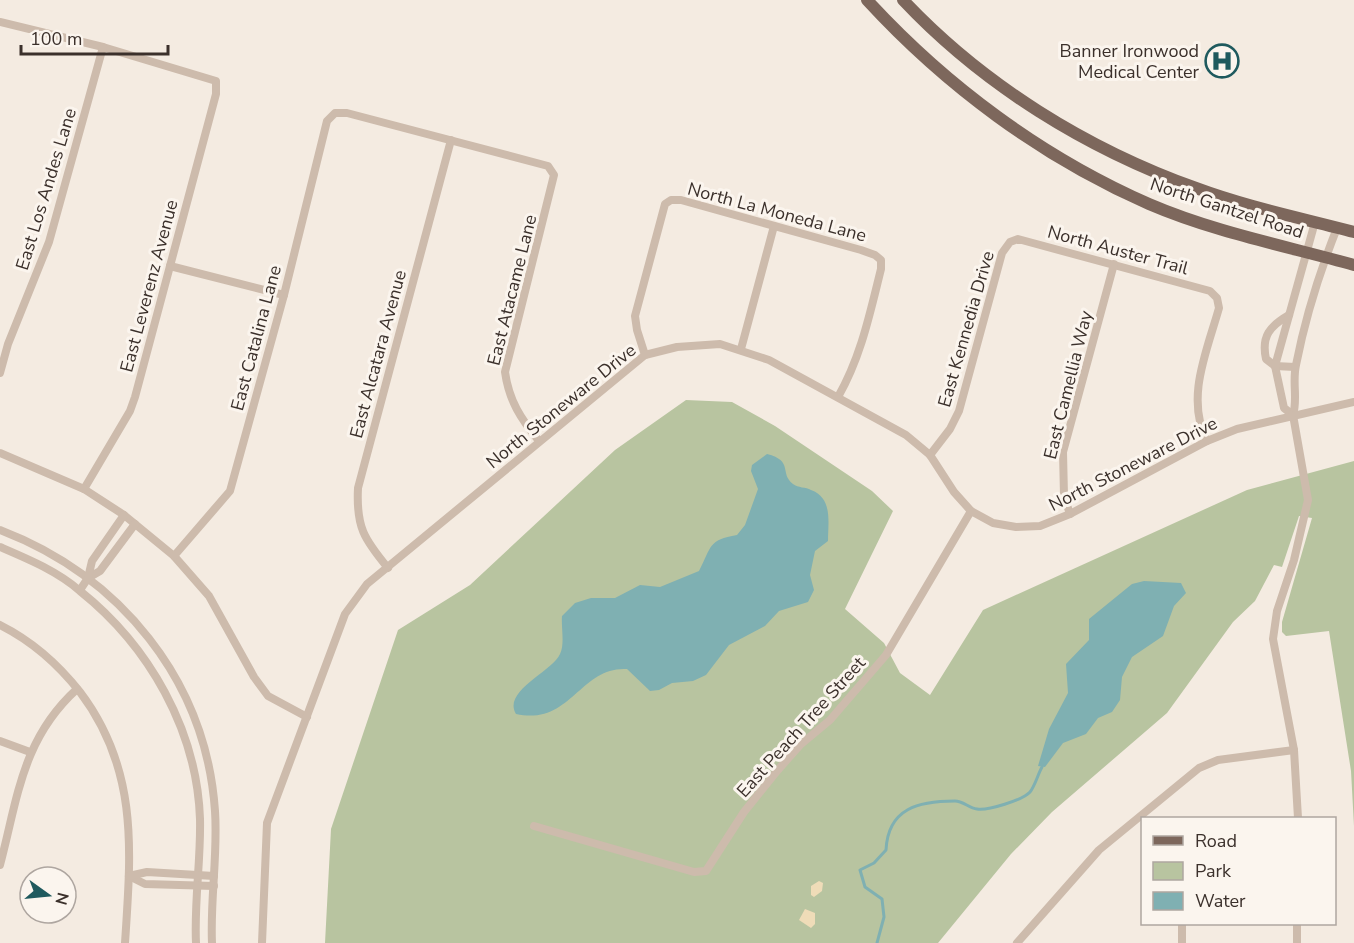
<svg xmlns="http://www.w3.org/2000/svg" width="1354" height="943" font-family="'Nunito Sans',sans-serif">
<rect width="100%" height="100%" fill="#f4ebe1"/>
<polygon fill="#b8c4a0" points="686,400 732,402 775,426 872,491 893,511 845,609 884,643 900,673 930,695 983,610 1247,490 1354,461 1354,826 1351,771 1329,631 1286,636 1282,632 1282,622 1312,518 1299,516 1282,567 1274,565 1255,601 1233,622 1167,713 1052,812 1011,854 938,943 325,943 331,829 398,630 470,585 615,450"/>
<g fill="#efdcb8">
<polygon points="819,881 823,883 822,891 814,897 811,895 811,886"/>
<polygon points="805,909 815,913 815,924 811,928 799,920"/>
</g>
<g fill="#7fb0b2">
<path d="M767,454c27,7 12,19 26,30 5,4 13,3 18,6 22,8 17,32 17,51l-13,10 -5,24 4,15 -6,12 -29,9 -14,15 -36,19 -23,30 -13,6 -21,2 -13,7 -9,1 -23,-22c-47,-3 -56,57 -111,45 -14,-23 36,-42 44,-60 5,-10 1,-27 2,-38l13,-13 16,-5h24l25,-13 20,2 39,-16c13,-25 9,-31 38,-36l8,-10 13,-36 -7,-18 1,-6z"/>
<polygon points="1144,581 1181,583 1186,593 1174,606 1163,636 1132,657 1122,677 1120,700 1112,712 1098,718 1086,734 1063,743 1045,767 1038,766 1049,729 1068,693 1066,664 1089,640 1089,619 1132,584"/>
</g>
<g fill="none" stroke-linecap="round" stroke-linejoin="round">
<path stroke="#7fb0b2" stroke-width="3" d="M877,943l7,-26 -2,-18 -17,-12 -5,-17 14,-7 12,-13c2,-42 33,-49 69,-49 8,0 14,7 22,8 10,2 46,-9 53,-17 5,-6 8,-18 12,-25"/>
<g stroke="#cdbbac" stroke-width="8">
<polyline points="0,22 103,47 216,81 216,94 135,397 130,411 84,489"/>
<polyline points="170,266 284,295"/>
<path d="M1289,315c-19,11 -28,21 -23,44l9,7 20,1"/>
<polyline points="741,349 774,226"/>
<path d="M645,355l-8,-25 -2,-14 30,-112 6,-4h10l180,50 14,5 6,5v9c-11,44 -20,88 -43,128"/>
<polyline points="0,373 8,344 49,242 103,47"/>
<polyline points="1293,415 1284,408 1275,366 1315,222"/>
<polyline points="0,453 84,489 124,515 174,556 209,596 254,677 268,696 307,717"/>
<path d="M930,455l20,-26 9,-18 43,-158 8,-11 8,-3 192,52 7,7 2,10c-12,43 -34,90 -12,133"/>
<polyline points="1070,514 1064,496 1063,452 1114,264"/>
<path d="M0,530c120,46 206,150 215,281 3,44 -5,88 -3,132"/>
<path d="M0,547c28,12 57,24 80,44 69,55 117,139 120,228 1,41 -6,83 -4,124"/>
<path d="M174,556l56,-65 54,-196 43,-174 8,-8h12l201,53 6,9 -49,197c4,29 16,47 34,69"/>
<path d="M388,568c-24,-29 -32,-41 -30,-80l93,-348"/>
<polyline points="88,578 100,571 135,524"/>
<polyline points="80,590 88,578 92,561 124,515"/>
<path d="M0,625c32,16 58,39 80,67 59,78 51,159 45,251"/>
<polyline points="0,741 30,752"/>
<path d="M1298,818l-4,-68 -21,-111 4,-28 17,-51 14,-60 -15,-85c5,-16 -1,-33 3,-50 9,-46 24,-94 41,-137"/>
<polyline points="534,826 694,872 706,871 744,812 777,771 800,745 830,720 886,655 971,511"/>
<path d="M0,865c18,-68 22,-126 77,-176"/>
<polyline points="129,876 145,884 214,886"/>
<polyline points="129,876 147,872 214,876"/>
<polyline points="1182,924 1182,943"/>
<polyline points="262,943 267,823 345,614 367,584 645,355 677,347 720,344 769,360 906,435 930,455 954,492 971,511 993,523 1016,527 1040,526 1070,514 1207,441 1237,429 1354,402"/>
<polyline points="1017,943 1099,850 1199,768 1218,760 1294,750"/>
<polyline points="1297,943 1297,924"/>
</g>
<g stroke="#7d675c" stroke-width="12">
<path d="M867,0c79,86 175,157 282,204 65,28 137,42 205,61"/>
<path d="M903,0c80,85 184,149 293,188 51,19 105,30 158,44"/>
</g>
</g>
<defs>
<symbol id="hospital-ring" viewBox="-11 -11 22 22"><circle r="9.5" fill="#fbf5ee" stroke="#1f5a5e" stroke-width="1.5"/><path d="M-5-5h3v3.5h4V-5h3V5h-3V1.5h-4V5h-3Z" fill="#1f5a5e"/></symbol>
</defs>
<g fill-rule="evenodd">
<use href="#hospital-ring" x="1203" y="42" width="38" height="38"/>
</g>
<g text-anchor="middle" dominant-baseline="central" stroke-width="6" stroke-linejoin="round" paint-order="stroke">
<g font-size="18" fill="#3b302b" stroke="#fbf5ee" text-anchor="end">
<text x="1199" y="51">Banner Ironwood<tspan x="1199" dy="21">Medical Center</tspan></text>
</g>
<g font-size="18" fill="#3b302b" stroke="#fbf5ee">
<text transform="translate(46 189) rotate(-73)">East Los Andes Lane</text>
<text transform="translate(1227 208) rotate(18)">North Gantzel Road</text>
<text transform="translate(777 212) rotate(15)">North La Moneda Lane</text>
<text transform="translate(1118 250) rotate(15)">North Auster Trail</text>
<text transform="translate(149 286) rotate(-75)">East Leverenz Avenue</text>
<text transform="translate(512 290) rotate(-76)">East Atacame Lane</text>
<text transform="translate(966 329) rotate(-74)">East Kennedia Drive</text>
<text transform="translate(256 338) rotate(-75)">East Catalina Lane</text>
<text transform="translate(378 354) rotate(-75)">East Alcatara Avenue</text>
<text transform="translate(1068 385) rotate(-76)">East Camellia Way</text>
<text transform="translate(561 406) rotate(-39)">North Stoneware Drive</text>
<text transform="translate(1133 464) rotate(-27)">North Stoneware Drive</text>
<text transform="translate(801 727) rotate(-48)">East Peach Tree Street</text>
</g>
</g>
<rect x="1141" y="817" width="195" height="108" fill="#fbf5ee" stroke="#aea6a0" stroke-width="1.5"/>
<rect x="1153" y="836" width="30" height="9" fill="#7d675c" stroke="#aea6a0" stroke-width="1.5"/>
<text x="1195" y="847" font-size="18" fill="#3b302b">Road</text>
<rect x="1153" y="862" width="30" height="18" fill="#b8c4a0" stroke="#aea6a0" stroke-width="1.5"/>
<text x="1195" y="877" font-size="18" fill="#3b302b">Park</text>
<rect x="1153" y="892" width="30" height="18" fill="#7fb0b2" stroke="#aea6a0" stroke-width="1.5"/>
<text x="1195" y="907" font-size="18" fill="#3b302b">Water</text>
<g transform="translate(48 895) rotate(105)"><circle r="28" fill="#fbf5ee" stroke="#aea6a0" stroke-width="1.5"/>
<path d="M0-4.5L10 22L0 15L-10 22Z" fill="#1f5a5e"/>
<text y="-9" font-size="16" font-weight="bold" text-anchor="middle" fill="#3b302b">N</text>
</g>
<path d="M21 45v9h147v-9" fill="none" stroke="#3b302b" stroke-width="3"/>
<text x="30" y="45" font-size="18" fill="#3b302b" stroke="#fbf5ee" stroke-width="4.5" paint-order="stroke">100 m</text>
</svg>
